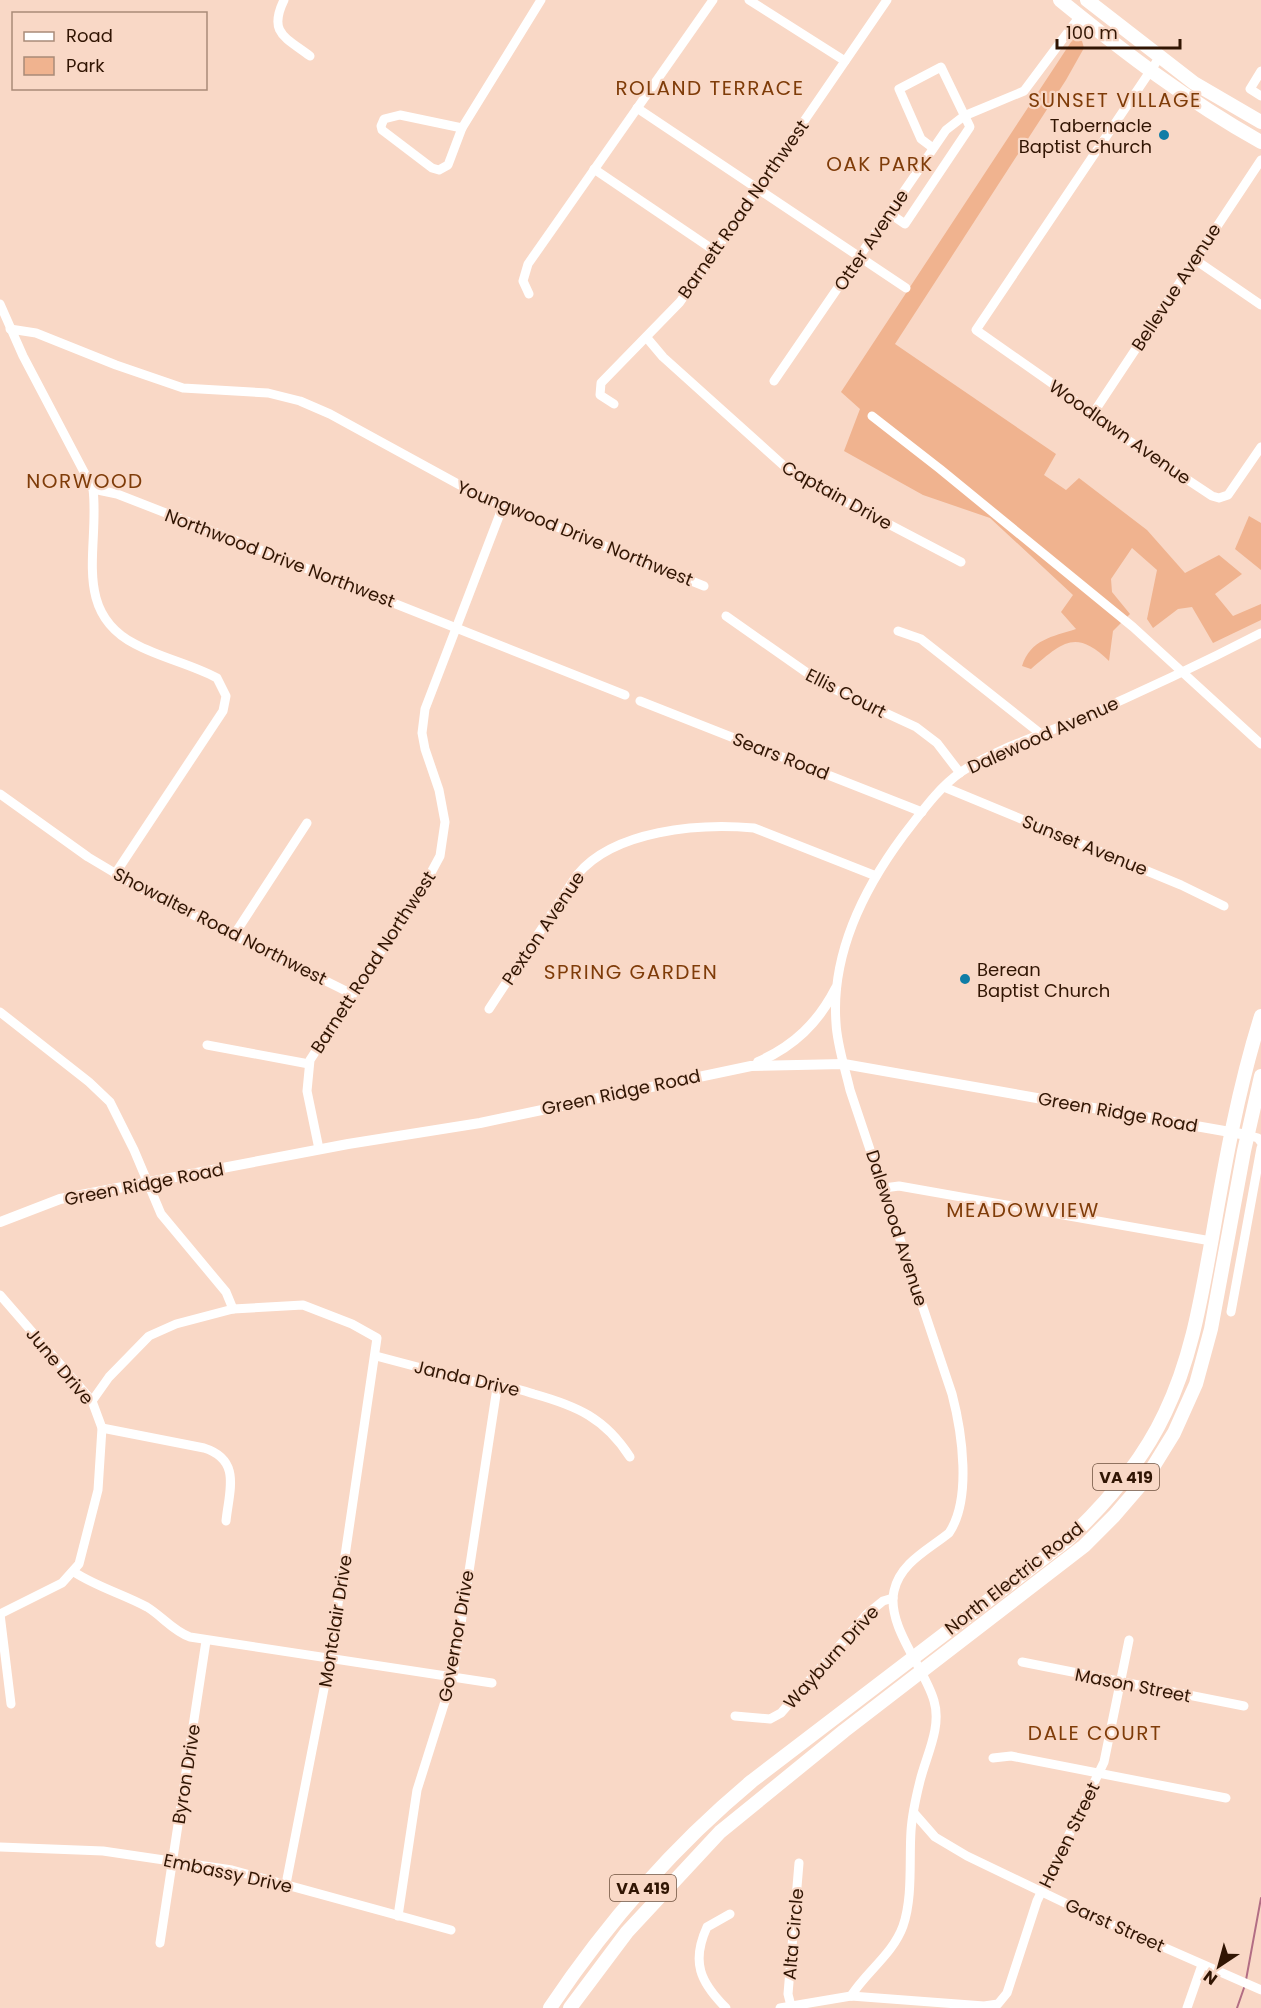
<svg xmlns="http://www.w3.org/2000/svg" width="1261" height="2008" font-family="Poppins,sans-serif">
<rect width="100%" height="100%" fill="#f9d8c6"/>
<g fill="#f0b38f">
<path d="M1073,39l9,2 2,7 -18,32 -171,264 161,110 -12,21 22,15 13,-12 68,52 38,43 34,-18 23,19 -27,20 18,22 28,-12v16l-48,23 -21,-36 -14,2 -25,19 -6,-9 10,-49 -25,-22 -21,31 1,13 18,22 -17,17 -4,30c-34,-33 -47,-18 -78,8l-9,-3c9,-27 30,-29 54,-37l-15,-17 12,-17 -83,-77 -67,-23 -79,-44 16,-42 -19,-17z"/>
<polygon points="1249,516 1261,523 1261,570 1235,549"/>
</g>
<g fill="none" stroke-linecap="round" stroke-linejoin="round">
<g stroke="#b26d84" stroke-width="2">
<polyline points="1246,1980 1261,1898"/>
<polyline points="1237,2008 1245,1985"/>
</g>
<g stroke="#fff" stroke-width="9">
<path d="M284,0c-16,33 1,37 26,56"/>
<polyline points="749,0 845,61"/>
<polyline points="1159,58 976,330 1063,391 1099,421 1212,496 1219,498 1228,495 1261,447"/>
<polyline points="1261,71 1250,89 1261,96"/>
<polyline points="637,108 906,288"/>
<polygon points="400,115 462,128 448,165 439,170 432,168 382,130 381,126 384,119"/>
<polyline points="462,128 541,0"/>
<polyline points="594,169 715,251"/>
<polyline points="889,213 905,224 970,127 941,67 899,89 921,139 933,148"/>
<polyline points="1194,259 1261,305"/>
<polyline points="529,294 523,281 528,264 713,0"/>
<polyline points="0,304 23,356 93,489 117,494 217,533 625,695"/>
<polyline points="10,329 36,333 116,365 183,388 268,393 300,401 330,414 478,495 704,586"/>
<polyline points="647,338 663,357 793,474 961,562"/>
<polyline points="774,381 946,130 964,116 1024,91 1080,16"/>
<polyline points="614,404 600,395 601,383 680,302 887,0"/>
<polyline points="1092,415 1261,160"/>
<polyline points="872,416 940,469 1133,627 1261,744"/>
<path d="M93,489c7,57 -22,122 42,155 26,14 56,20 82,34l9,18 -3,15 -108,163"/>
<polyline points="726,616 823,684 916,727 937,743 960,773"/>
<polyline points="898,631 921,639 1041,734"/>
<polyline points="640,701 922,812"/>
<polyline points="944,787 1181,885 1224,906"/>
<polyline points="0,794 88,857 145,891 352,994"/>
<polyline points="234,935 307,823"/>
<path d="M489,1009l88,-134c37,-45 122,-52 177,-47l122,48"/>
<polyline points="0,1012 89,1082 110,1102 134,1150 161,1214 226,1292 233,1309"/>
<polyline points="207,1045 309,1064"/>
<polyline points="1247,1135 1258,1138 1261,1142"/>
<polyline points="319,1149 307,1091 310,1060 426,882 440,856 445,822 439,790 425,749 422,733 425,709 503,506"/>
<polyline points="884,1188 899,1186 1211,1241"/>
<polyline points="0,1295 92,1401 102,1428 98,1490 79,1564 62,1583 0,1614"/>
<polyline points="1231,1312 1261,1148"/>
<path d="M376,1356l121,32c13,-2 24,2 37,6 43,12 71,24 96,63"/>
<polyline points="92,1401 109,1377 149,1336 176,1324 233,1309 303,1305 352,1324 377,1338 330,1658 286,1884"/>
<path d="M102,1428l102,20c38,12 25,43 22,73"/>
<path d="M74,1572c23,15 49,22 73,35 15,9 26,24 43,30l302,46"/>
<polyline points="0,1614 11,1704"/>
<polyline points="1022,1662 1244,1706"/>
<polyline points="735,1716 770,1719 781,1713 867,1614 883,1601 893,1598"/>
<polyline points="993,1758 1011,1756 1226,1798"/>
<polyline points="914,1813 935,1837 967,1856 1088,1914 1261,1990"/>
<polyline points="0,1847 103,1851 232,1870 451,1930"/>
<polyline points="398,1916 417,1790 453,1676 497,1388"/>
<polyline points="160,1943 206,1641"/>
<path d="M851,1996c15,-24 42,-42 52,-70 10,-29 6,-65 8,-95 1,-16 5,-34 9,-50 6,-25 22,-54 14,-80 -8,-31 -48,-75 -40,-110 6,-28 34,-41 55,-58 23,-34 13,-101 3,-139l-102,-304c-5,-22 -13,-45 -14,-67 -5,-69 27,-133 67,-187 18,-23 35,-48 58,-64 35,-23 77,-36 116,-52 62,-27 124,-56 184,-87"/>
<polyline points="791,2006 788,1994 799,1863"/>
<path d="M726,2008c-26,-26 -35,-46 -19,-81l23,-13"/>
<polyline points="780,2008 851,1996 984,2006 998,2004 1007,1993 1037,1901 1104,1762 1129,1640"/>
<polyline points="1187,2008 1202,1965"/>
</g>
<g stroke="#fff" stroke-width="10">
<path d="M758,1062c36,-16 60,-39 78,-74"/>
<polyline points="0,1222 60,1199 348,1144 480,1123 751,1066 844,1064 1247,1135"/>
</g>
<g stroke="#fff" stroke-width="14">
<path d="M1060,0c65,53 128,101 201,142"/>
<polyline points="1087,0 1194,83 1261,122"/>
<path d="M550,2008c56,-84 124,-162 202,-227l314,-240c40,-37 76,-79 99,-128 27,-56 36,-115 47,-175 13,-75 26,-149 49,-222"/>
<polyline points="570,2008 627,1932 720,1832 844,1731 1084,1546 1114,1516 1145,1480 1174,1433 1196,1384 1211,1329 1244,1151 1261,1076"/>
</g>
</g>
<g fill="#0f7da6" stroke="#f9d8c6" stroke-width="2">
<circle cx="1164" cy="135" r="6"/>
<circle cx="965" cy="979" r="6"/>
</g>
<g text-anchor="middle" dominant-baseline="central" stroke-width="4.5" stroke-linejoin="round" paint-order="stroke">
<g fill="#f9d8c6" stroke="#6d503e" stroke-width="1.5">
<rect x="1093" y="1464" width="66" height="26" rx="4.5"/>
<rect x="610" y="1875" width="66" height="26" rx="4.5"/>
</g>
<g font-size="16" font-weight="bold" fill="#311503">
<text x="1126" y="1477">VA 419</text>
<text x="643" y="1888">VA 419</text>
</g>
<g font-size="18" fill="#311503" stroke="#f9d8c6" text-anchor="end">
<text x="1152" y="125">Tabernacle<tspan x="1152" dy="21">Baptist Church</tspan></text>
<text x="977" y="969" text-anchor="start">Berean<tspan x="977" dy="21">Baptist Church</tspan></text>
</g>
<g font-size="18" fill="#311503" stroke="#f9d8c6">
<text transform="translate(743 209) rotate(-55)">Barnett Road Northwest</text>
<text transform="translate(871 240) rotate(-56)">Otter Avenue</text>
<text transform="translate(1176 287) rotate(-57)">Bellevue Avenue</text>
<text transform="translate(1120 432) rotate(35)">Woodlawn Avenue</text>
<text transform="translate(837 495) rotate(29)">Captain Drive</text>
<text transform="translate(575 533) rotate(22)">Youngwood Drive Northwest</text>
<text transform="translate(280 558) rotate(21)">Northwood Drive Northwest</text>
<text transform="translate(846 693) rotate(27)">Ellis Court</text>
<text transform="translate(1043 735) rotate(-24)">Dalewood Avenue</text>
<text transform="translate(781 756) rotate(21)">Sears Road</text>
<text transform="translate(1085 845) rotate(22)">Sunset Avenue</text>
<text transform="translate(220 926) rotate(27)">Showalter Road Northwest</text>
<text transform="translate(543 928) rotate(-56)">Pexton Avenue</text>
<text transform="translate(373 962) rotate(-57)">Barnett Road Northwest</text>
<text transform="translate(621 1092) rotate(-12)">Green Ridge Road</text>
<text transform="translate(1118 1112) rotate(10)">Green Ridge Road</text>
<text transform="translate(144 1184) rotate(-11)">Green Ridge Road</text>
<text transform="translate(897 1228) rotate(72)">Dalewood Avenue</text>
<text transform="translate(60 1366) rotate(50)">June Drive</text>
<text transform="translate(467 1378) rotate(13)">Janda Drive</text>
<text transform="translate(1014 1578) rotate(-38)">North Electric Road</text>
<text transform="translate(335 1621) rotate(-81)">Montclair Drive</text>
<text transform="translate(456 1636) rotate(-80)">Governor Drive</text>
<text transform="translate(831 1657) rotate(-48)">Wayburn Drive</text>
<text transform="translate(1133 1685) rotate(11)">Mason Street</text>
<text transform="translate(186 1774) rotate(-81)">Byron Drive</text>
<text transform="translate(1069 1835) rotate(-64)">Haven Street</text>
<text transform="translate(228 1873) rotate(12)">Embassy Drive</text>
<text transform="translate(1115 1925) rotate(24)">Garst Street</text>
<text transform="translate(793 1934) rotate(-85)">Alta Circle</text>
</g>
<g font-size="20" letter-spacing="1.5" fill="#7f3c09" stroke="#f9d8c6">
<text x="710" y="88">ROLAND TERRACE</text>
<text x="1115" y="100">SUNSET VILLAGE</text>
<text x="880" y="164">OAK PARK</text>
<text x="85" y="481">NORWOOD</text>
<text x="631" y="972">SPRING GARDEN</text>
<text x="1023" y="1210">MEADOWVIEW</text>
<text x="1095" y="1733">DALE COURT</text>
</g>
</g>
<rect x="12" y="12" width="195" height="78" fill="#f9d8c6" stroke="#a98a78" stroke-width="1.5"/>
<rect x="24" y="32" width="30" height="9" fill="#ffffff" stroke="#a98a78" stroke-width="1.5"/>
<text x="66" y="42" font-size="18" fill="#311503">Road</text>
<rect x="24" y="57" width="30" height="18" fill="#f0b38f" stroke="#a98a78" stroke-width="1.5"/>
<text x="66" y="72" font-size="18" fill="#311503">Park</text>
<g transform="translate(1219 1966) rotate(216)" stroke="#f9d8c6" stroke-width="4.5" paint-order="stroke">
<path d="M0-4.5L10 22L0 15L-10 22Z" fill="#311503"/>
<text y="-9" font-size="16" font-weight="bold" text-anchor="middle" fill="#311503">N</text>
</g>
<path d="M1057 39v9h123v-9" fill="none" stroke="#311503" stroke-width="3"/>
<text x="1066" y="39" font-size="18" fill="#311503" stroke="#f9d8c6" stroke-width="4.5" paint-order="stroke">100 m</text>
</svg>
